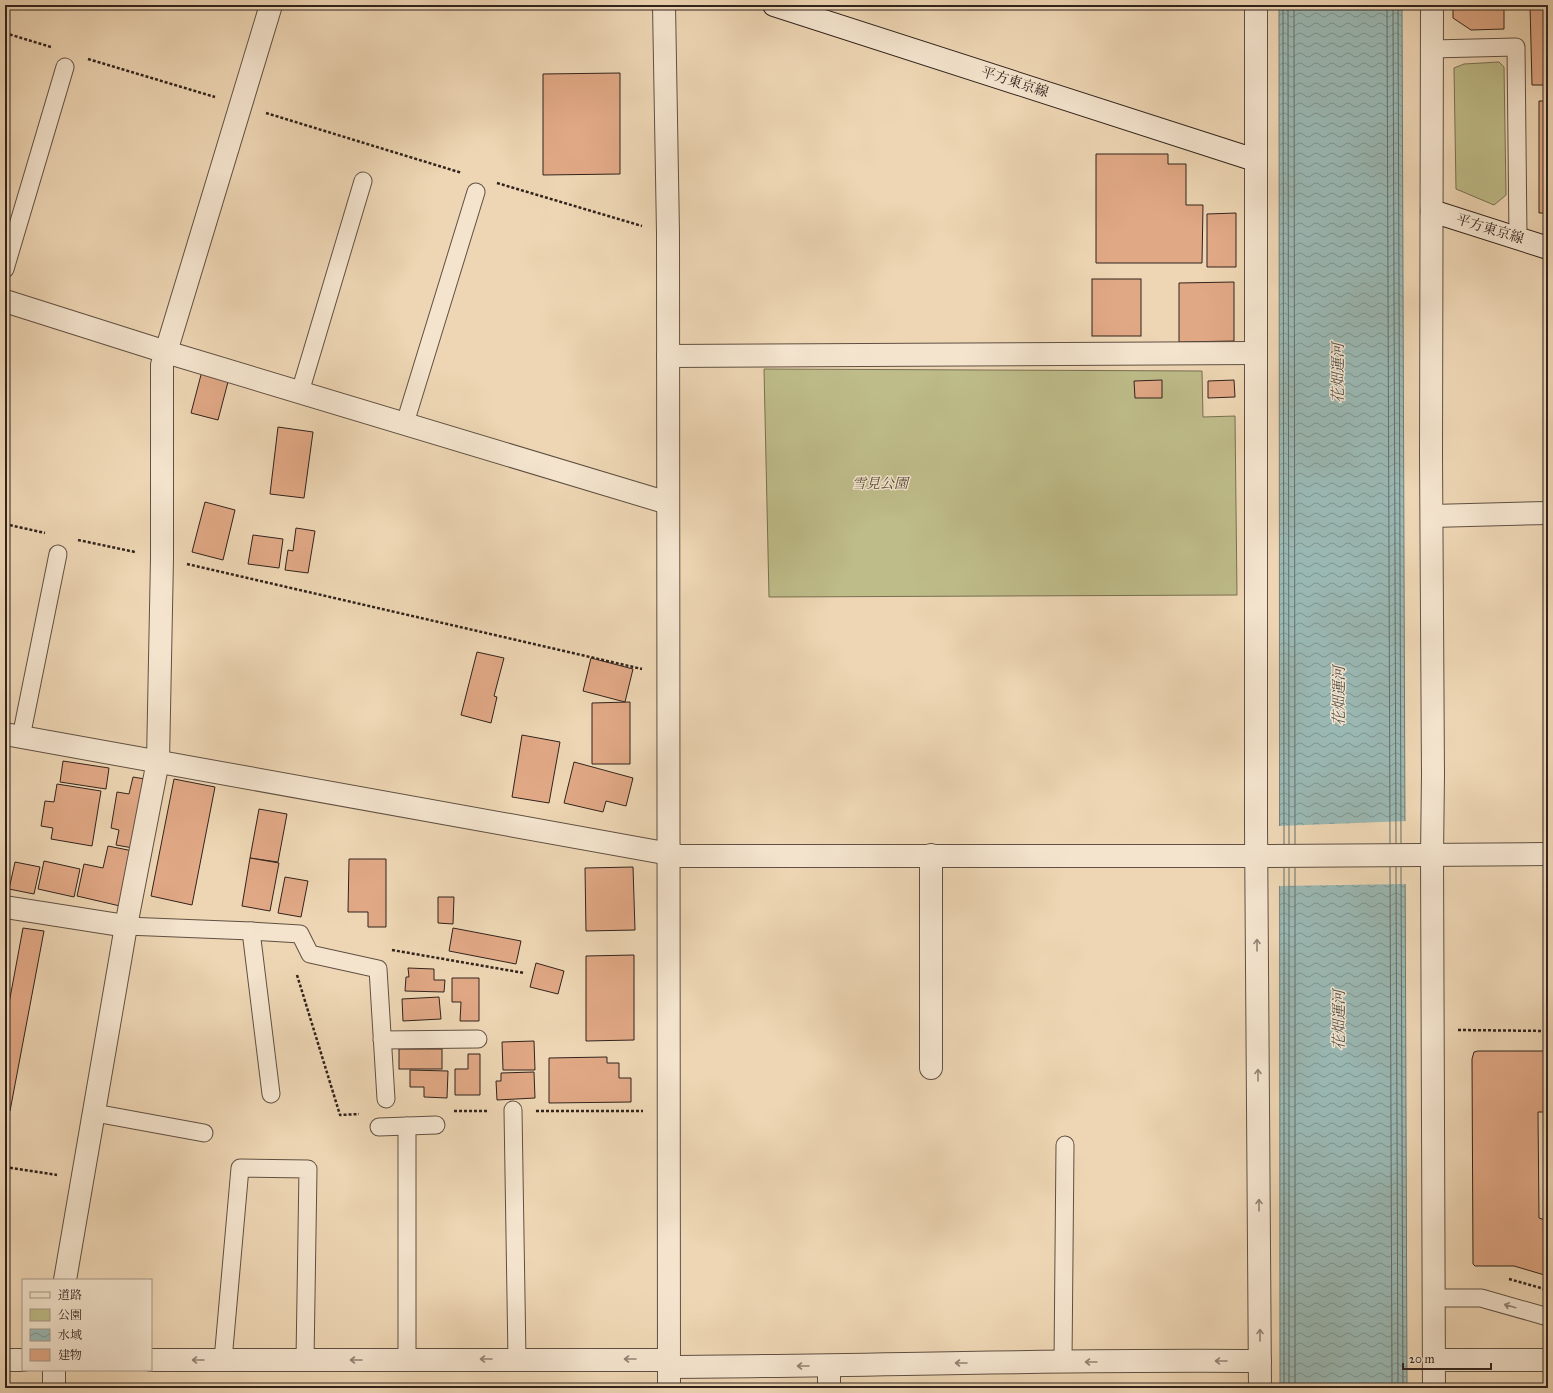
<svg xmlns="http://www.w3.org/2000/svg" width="1553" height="1393" font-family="'IM FELL Great Primer','Noto Serif JP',serif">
<defs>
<pattern id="water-waves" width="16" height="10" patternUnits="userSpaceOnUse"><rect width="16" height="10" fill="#9ab8b3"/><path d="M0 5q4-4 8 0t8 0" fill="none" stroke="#7e9591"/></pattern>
</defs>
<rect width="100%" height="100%" fill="#eed6b4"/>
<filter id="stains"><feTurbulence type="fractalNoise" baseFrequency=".005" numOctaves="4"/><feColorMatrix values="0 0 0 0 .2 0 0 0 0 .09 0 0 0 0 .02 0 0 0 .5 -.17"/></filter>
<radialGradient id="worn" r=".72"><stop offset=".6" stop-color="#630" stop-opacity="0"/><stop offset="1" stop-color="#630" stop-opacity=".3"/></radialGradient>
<g fill="#bebc89" stroke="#787052">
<polygon points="1499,62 1504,67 1506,195 1494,205 1456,189 1454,68 1464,64"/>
<polygon points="764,369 1202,371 1203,417 1235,416 1237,595 769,597"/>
</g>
<polygon fill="url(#water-waves)" stroke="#707c77" points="1279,5 1402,5 1407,1388 1280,1388"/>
<polygon fill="#eed6b4" points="1407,821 1408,884 1278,886 1278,826"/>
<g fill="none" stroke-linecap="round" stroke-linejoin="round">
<g stroke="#666e68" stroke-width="1">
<polyline points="1283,5 1284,844"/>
<polyline points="1288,5 1289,844"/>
<polyline points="1294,5 1295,844"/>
<polyline points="1387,5 1390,843"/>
<polyline points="1393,5 1396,843"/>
<polyline points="1398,5 1401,843"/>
<polyline points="1390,867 1392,1388"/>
<polyline points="1396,867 1398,1388"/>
<polyline points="1401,867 1403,1388"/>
<polyline points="1284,868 1284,1388"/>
<polyline points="1289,868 1289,1388"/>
<polyline points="1295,868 1295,1388"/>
</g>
</g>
<g fill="#e1a885" stroke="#31231c">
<polygon points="1453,5 1512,5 1504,5 1504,29 1471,30 1453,18"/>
<polygon points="1530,5 1548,5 1548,85 1532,85"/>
<polygon points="620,73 620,174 543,175 543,74"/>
<polygon points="1539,101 1548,101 1548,220 1544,219 1544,213 1539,213"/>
<polygon points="1096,154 1168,154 1168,164 1186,164 1186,205 1203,205 1202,263 1096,263"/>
<polygon points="1236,213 1236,267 1207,267 1207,214"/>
<rect x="1092" y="279" width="49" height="57"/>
<polygon points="1234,282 1234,341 1179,342 1179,283"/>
<polygon points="202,371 229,378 218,420 191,413"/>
<polygon points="1162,380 1162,398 1135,398 1134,381"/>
<polygon points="1234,380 1235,397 1208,398 1208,381"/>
<polygon points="278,427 313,432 304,498 270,494"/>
<polygon points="205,502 235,510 223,560 192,552"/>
<polygon points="296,528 315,531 308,573 285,570 288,550 293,551"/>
<polygon points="253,535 283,539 279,568 248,564"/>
<polygon points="477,652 504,658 494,696 497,697 491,723 461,715"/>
<polygon points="591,658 633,669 625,702 583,691"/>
<polygon points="630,702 630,764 592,764 592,703"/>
<polygon points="522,735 560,742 549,803 512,797"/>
<polygon points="63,761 109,768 106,789 60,782"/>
<polygon points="574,762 633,778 626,806 606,801 603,812 564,803"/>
<polygon points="133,777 145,779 133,848 116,845 119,830 111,828 117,792 129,794"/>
<polygon points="174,779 215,787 192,905 151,896"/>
<polygon points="57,784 101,791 92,846 51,839 53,828 41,826 45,801 54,802"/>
<polygon points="259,809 287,814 278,862 250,858"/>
<polygon points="108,846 133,851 120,906 77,896 84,864 103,868"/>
<polygon points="250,858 279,863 270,911 242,906"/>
<polygon points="349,859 386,859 386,927 368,927 368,912 348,912"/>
<polygon points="44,861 80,869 74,897 38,889"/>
<polygon points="15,862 40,867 34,894 9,889"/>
<polygon points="633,867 635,930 586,931 585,868"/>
<polygon points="285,877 308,881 301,917 278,913"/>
<polygon points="438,897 454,897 453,924 438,923"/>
<polygon points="23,928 44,931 10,1111 5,1110 5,1025"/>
<polygon points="453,928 521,941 516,964 449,951"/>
<polygon points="634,955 634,1040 586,1041 586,956"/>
<polygon points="536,963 564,971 558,994 530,987"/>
<polygon points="408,968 434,969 434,980 445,980 444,992 405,991 406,977 409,977"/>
<polygon points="452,978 479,978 479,1021 460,1021 461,1002 452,1002"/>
<polygon points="439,997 441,1019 403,1021 402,999"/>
<polygon points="534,1041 535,1070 503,1070 502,1042"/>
<rect x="399" y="1049" width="43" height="20"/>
<polygon points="1478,1051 1548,1051 1548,1112 1538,1112 1539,1218 1548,1221 1548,1276 1514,1266 1475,1266 1473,1264 1472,1059 1474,1052"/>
<polygon points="468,1054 480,1054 480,1095 455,1095 455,1069 468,1069"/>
<polygon points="607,1057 607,1063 619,1063 619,1078 631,1078 631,1102 549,1103 549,1058"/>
<polygon points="410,1070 448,1071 447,1098 424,1097 424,1087 410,1087"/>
<polygon points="534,1072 535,1098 497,1100 496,1081 501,1081 501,1073"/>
</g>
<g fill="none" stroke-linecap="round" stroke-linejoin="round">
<defs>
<g id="service">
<polyline points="1432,49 1516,47 1518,238"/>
<polyline points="5,269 65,67"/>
<polyline points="300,392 363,181"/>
<polyline points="405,423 476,192"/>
<polyline points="21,737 58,554"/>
<polyline points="126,926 251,931 300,934 310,954 378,969 386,1099"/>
<polyline points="251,931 271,1094"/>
<polyline points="382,1040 478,1039"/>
<polyline points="513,1110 517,1359"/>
<polyline points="95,1113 204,1133"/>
<polyline points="407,1126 407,1360"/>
<polyline points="379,1127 436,1125"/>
<polyline points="1434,1298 1481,1298 1548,1317"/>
<polyline points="223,1360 240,1168 308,1169 305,1360"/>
<polyline points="1063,1362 1065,1145"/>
</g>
<g id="minor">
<polyline points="1256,5 1256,825 1260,1388"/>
<polyline points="5,301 166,352 668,503"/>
<polyline points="668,356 1255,353"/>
<polyline points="1432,516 1548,513"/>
<polyline points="5,734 681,856 1267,856"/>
<polyline points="931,855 931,1068"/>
<polyline points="1420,855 1548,854"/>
<polyline points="5,907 126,926"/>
<polyline points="65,1280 126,926 158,761 162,558 162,365 271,5"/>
<polyline points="5,1360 23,1360"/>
<polyline points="151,1360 669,1360"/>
<polyline points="1434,1360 1548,1360"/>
<polyline points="829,1366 829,1388"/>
<path d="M669,1367c197,-1 394,-8 591,-6"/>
<polyline points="54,1370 54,1388"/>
</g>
<g id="tertiary">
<polyline points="664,5 668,233 669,1388"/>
<polyline points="1432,5 1431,456 1433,775 1432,855 1434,1388"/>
<polyline points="1267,856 1420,855"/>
</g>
<g id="secondary">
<polyline points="774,5 1255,160"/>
<polyline points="1432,211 1548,248"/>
</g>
</defs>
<use href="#service" stroke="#605042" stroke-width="19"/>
<use href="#minor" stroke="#605042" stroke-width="24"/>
<use href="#tertiary" stroke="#605042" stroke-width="24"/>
<use href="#secondary" stroke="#31231c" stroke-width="24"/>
<g stroke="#31231c" stroke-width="2.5" stroke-dasharray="3 2" stroke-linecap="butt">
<polyline points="5,33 51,47"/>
<polyline points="88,59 215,97"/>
<polyline points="266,113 462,173"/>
<polyline points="497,183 642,226"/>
<polyline points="5,524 45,533"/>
<polyline points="78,540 135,552"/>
<polyline points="187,564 642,669"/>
<polyline points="392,950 524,973"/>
<polyline points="297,975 340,1115 359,1114"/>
<polyline points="1458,1030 1548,1031"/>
<polyline points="454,1111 489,1111"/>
<polyline points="536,1111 643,1111"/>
<polyline points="5,1167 57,1175"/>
<polyline points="1509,1279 1548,1290"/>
</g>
<use href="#service" stroke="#f4e4ce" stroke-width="17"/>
<use href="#minor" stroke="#f4e4ce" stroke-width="22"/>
<use href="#tertiary" stroke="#f4e4ce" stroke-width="22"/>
<use href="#secondary" stroke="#f4e4ce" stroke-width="22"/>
</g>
<defs><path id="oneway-shaft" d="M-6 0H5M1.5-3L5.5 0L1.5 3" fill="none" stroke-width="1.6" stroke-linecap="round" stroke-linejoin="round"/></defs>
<g stroke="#928475">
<use href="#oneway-shaft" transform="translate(1257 945) rotate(-90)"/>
<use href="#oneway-shaft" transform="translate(1258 1075) rotate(-90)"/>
<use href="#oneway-shaft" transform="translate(1259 1205) rotate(-90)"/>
<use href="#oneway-shaft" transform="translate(1510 1306) rotate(-164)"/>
<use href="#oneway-shaft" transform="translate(1260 1335) rotate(-90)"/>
<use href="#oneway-shaft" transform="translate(486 1359) rotate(180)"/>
<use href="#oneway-shaft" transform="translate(630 1359) rotate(-180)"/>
<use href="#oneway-shaft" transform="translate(198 1360) rotate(-180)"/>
<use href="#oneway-shaft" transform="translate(356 1360) rotate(180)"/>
<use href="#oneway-shaft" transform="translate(1221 1361) rotate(180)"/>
<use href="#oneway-shaft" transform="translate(1091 1362) rotate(180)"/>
<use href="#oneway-shaft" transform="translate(961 1363) rotate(180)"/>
<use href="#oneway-shaft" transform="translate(803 1366) rotate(180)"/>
</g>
<g text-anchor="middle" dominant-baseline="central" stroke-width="3" stroke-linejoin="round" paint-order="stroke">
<g font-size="14" fill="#31231c" stroke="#f4e4ce">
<text transform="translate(1015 82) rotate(18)">平方東京線</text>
<text transform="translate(1490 229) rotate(17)">平方東京線</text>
</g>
<g font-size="14" font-style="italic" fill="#544937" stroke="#f4e4ce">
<text x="880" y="483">雪見公園</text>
</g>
<g font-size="15" font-style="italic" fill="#505049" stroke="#f4e4ce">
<text transform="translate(1338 373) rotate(-90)">花畑運河</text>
<text transform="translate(1339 696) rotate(-90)">花畑運河</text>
<text transform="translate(1339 1020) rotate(-90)">花畑運河</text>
</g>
</g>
<rect width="1553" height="1393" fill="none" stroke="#eed6b4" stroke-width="20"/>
<rect x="6" y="6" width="1541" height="1381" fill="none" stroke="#31231c" stroke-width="2"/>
<rect x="10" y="10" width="1533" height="1373" fill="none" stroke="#31231c"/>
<rect x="22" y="1279" width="130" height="92" fill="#f4e4ce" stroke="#a69787"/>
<rect x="30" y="1292" width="20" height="6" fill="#f4e4ce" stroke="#a69787"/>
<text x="58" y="1299" font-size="12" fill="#31231c">道路</text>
<rect x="30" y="1309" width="20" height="12" fill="#bebc89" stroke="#a69787"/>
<text x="58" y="1319" font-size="12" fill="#31231c">公園</text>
<rect x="30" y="1329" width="20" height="12" fill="url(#water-waves)" stroke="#a69787"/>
<text x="58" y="1339" font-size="12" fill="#31231c">水域</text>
<rect x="30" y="1349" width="20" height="12" fill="#e1a885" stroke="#a69787"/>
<text x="58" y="1359" font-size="12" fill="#31231c">建物</text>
<path d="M1403 1363v6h88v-6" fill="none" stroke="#31231c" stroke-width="2"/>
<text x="1409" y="1363" font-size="12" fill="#31231c" stroke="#f4e4ce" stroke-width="3" paint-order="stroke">20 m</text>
<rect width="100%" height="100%" filter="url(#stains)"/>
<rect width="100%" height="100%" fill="url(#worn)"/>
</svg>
